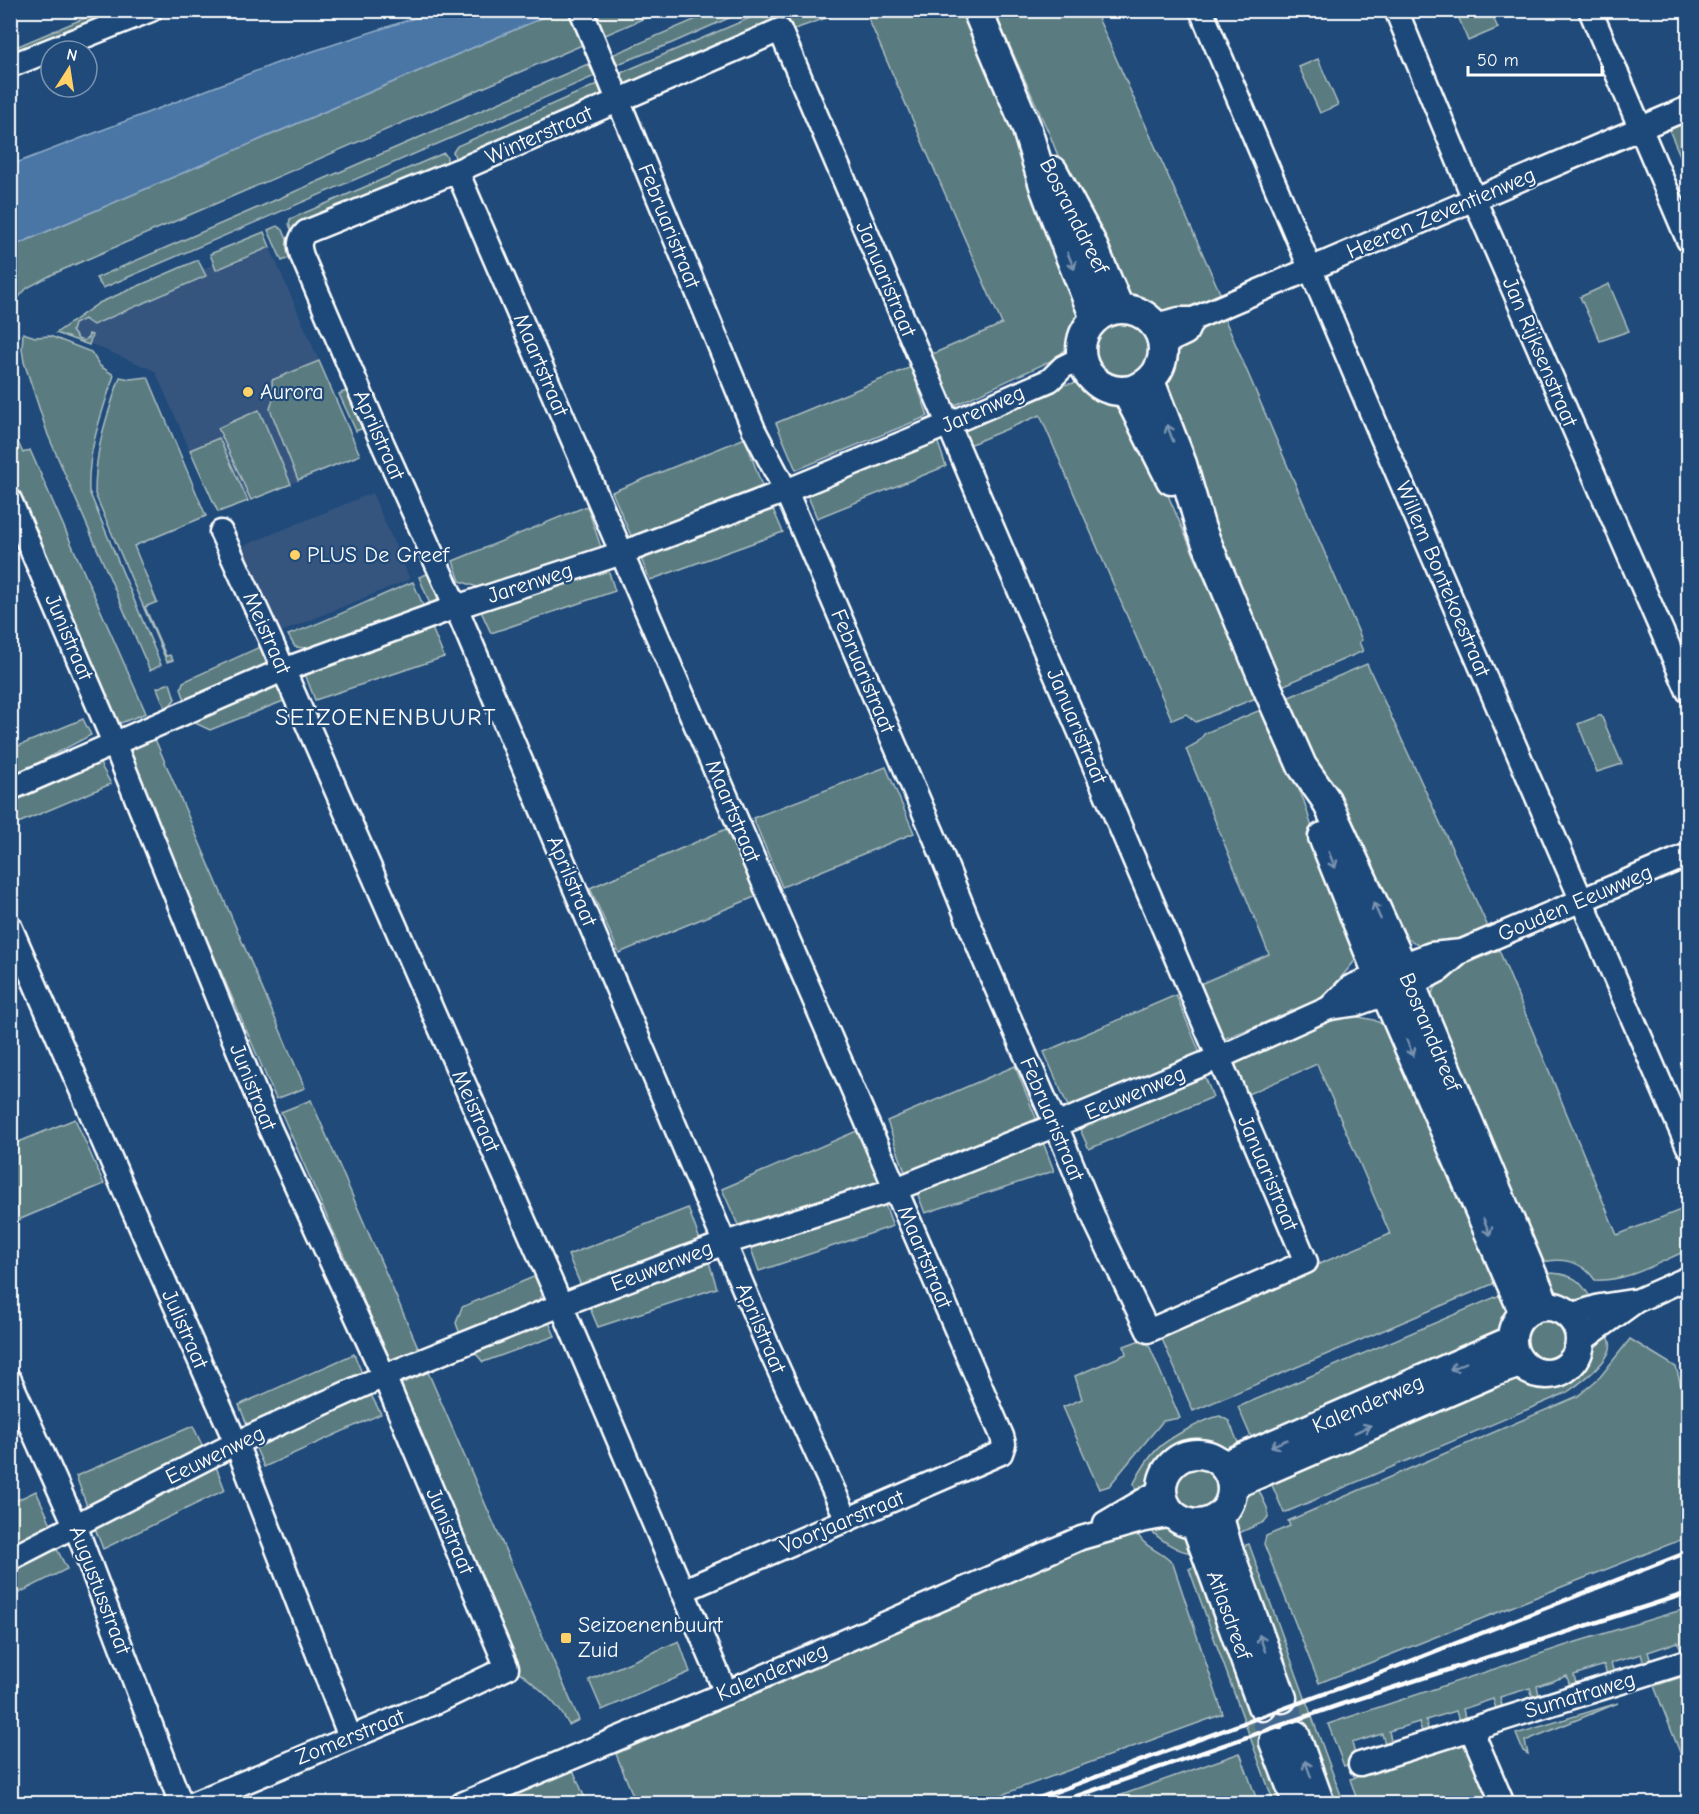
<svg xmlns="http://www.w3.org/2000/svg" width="1699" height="1814" font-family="'Comic Neue',sans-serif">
<rect width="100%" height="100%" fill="#1f4a7a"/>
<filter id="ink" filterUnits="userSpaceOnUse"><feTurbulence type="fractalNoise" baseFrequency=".0167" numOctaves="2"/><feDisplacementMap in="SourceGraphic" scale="12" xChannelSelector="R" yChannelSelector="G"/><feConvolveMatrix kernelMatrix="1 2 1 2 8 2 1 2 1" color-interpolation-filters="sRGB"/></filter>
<g filter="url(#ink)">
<g fill="#34557f">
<polygon points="268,243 360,455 218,514 155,371 65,333 81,317"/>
<polygon points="372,493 410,579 274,635 238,548"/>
</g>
<g fill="#5a7b80" stroke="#acbdc0" stroke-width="1.5">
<polygon points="785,10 846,11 792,30"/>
<polygon points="101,11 131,11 11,58 11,49"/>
<polygon points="558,11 569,11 582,45 53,274 27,288 11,306 11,247"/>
<polygon points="592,11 661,11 603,36"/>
<polygon points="715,11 745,11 672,43 618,64 612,55"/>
<polygon points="766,11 772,13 777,24 626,86 622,83 620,74 623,72"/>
<polygon points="865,11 964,11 1053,218 1082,309 1080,325 1070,344 1057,358 953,406 930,355 1002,324"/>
<polygon points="994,11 1095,11 1221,295 1172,315 1158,313 1146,308 1124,294 1072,192 1051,138"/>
<polygon points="1456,11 1490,11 1498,28 1468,41"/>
<polygon points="1318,59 1338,105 1320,113 1299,67"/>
<polygon points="588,64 595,76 103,288 96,278"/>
<polygon points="598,84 603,98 456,160 453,152 457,146"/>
<polygon points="1688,123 1688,142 1685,144 1688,152 1688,174 1670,132 1673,125"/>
<polygon points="444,153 447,157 447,167 401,187 385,186 335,209 337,213 292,232 289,224 290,219"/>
<polygon points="277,226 283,230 294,256 282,261 268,230"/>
<polygon points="264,232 270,247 216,270 210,254"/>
<polygon points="198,260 206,276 93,325 84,319 74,324 72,331 78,339 83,341 88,338 89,334 92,335 89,345 56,333 99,303"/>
<polygon points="1609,284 1629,331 1600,341 1580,297"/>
<polygon points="1223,315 1362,640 1359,642 1363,651 1282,686 1194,474 1161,383 1166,363 1178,340"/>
<circle cx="1123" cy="348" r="27"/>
<path d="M23,333l12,4 15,-1 41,16 9,14 14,9c-12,38 -27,76 -25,116l72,174 -11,6 -102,-236 -24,-73 -2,-13z"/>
<polygon points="319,361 360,455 298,480 270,409 273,399 272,380"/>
<polygon points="911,367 928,416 796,470 776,423"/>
<path d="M120,377l10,2 18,-2 58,139 -72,30 23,56 -12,5 21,49 4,-1 3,5 -6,2 -72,-168c0,-46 11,-75 25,-117z"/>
<polygon points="1083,382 1115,396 1167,493 1256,698 1196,722 1186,714 1172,720 1040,415 969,445 960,423 1062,385"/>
<polygon points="351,389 368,426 356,431 339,394"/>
<polygon points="259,410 291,484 251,500 218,428"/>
<polygon points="10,425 23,453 30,450 146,713 118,724 11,478"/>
<polygon points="219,438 248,501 218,512 190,450"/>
<polygon points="745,438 762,486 632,538 612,492"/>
<polygon points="937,440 946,466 817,518 807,494"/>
<polygon points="587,506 601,547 485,590 460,581 453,561"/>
<polygon points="772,507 783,532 650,580 639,554"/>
<polygon points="607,566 615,591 491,633 479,607"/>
<polygon points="430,573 439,596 439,603 432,609 419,577"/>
<path d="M413,582l13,30 -109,37 -22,-2 -7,-12c43,-15 83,-36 125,-53z"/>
<polygon points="432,628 444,657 315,700 305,674"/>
<polygon points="264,645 270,666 187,705 181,689 183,682"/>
<path d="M1367,664l122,265c-24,9 -56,28 -81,10 -7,-4 -12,-12 -17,-17l-104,-224z"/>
<polygon points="277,682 286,700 210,730 195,723 193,715"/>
<polygon points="170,683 175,699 166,710 157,688"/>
<polygon points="1263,709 1304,801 1320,854 1360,948 1353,963 1328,993 1313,1003 1224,1039 1200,984 1269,954 1186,749 1197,743 1205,733"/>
<polygon points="1601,715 1622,764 1597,772 1578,724"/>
<polygon points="83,719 91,735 11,777 11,749"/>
<polygon points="152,732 305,1088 276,1099 123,745"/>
<polygon points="98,760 111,784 11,826 11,802"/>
<polygon points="886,767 914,833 782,887 753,818"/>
<polygon points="726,829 757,896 619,953 590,888"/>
<path d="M1499,950l118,285 71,-28v43c-29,12 -60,32 -93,30 -14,-21 -37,-23 -60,-16l-106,-265c13,-29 42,-37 70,-49z"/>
<polygon points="1176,995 1200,1053 1069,1109 1044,1052"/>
<path d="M1359,1017l15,3 12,6 116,254 -309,131 -34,-79 231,-98 -73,-170 -69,30 -15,-33c40,-17 83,-42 126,-44z"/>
<polygon points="1015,1066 1038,1123 905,1172 887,1121"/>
<polygon points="1204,1074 1213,1097 1089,1149 1078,1125"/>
<polygon points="311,1100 420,1352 392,1365 281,1112"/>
<polygon points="75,1119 104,1184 11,1223 11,1145"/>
<polygon points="859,1130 879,1181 738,1225 722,1189"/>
<polygon points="1043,1142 1054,1171 925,1213 916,1190"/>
<polygon points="884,1202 893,1226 759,1271 749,1243"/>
<polygon points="688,1208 700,1240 581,1286 568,1255"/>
<polygon points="709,1262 717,1288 598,1327 589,1306"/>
<path d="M1552,1273c25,2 30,10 42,30 -26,0 -36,-5 -53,-26z"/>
<polygon points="536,1276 543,1293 541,1298 534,1302 535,1307 461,1337 456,1323 462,1307"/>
<polygon points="1507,1292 1510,1312 1503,1333 1255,1446 1238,1407"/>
<circle cx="1547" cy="1338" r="24"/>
<polygon points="548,1320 555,1336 483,1362 472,1349"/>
<path d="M1606,1330c2,5 6,13 4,19 -4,16 -31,35 -44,44l-282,120 -16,-37 235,-102c28,3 57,19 79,-9 4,-5 5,-12 8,-17 4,-7 11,-13 16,-18z"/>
<polygon points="1146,1338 1180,1418 1163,1421 1109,1486 1099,1489 1063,1407 1082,1399 1075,1376 1126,1354 1124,1346"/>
<polygon points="1630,1339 1676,1367 1688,1412 1688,1537 1319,1683 1264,1544 1266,1536 1290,1526 1288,1521 1578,1396 1600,1377"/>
<polygon points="354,1354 364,1378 248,1427 239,1405"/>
<path d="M428,1372l151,348 -10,5c-12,-23 -31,-38 -51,-54l-117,-287z"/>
<polygon points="370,1393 381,1414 264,1467 254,1444"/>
<path d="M1220,1416l9,5 13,31 -22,1 -5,-5 -16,-3 -23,5 -14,11 -12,24 -13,11 -3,-13c16,-30 25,-40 56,-55 10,-5 19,-10 30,-12z"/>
<polygon points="193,1426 203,1447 88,1509 76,1476"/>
<polygon points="215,1464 225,1490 103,1549 93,1523"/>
<circle cx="1196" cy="1489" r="24"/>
<path d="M1255,1482l13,28v7l-4,5 -34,15c3,-24 6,-39 25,-55z"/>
<polygon points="36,1491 51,1524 11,1546 11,1503"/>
<path d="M1168,1525l22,11 2,16c-11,2 -35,-14 -42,-23z"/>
<path d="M1135,1529c9,21 25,20 38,35l50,150 -244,89h-343l-20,-49 13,-6 -3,-7 437,-187z"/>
<polygon points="1249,1544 1331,1769 1344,1803 1325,1803 1236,1555 1235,1549"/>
<polygon points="55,1545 67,1569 11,1597 11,1569"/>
<polygon points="1204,1562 1291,1803 1274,1803 1193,1580 1189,1569"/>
<polygon points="1688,1608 1688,1639 1685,1641 1688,1654 1683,1655 1678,1642 1648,1652 1652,1665 1645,1667 1641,1654 1611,1663 1615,1676 1608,1678 1604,1665 1574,1675 1577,1688 1571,1690 1567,1676 1537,1686 1540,1699 1534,1701 1530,1688 1500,1697 1503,1710 1497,1712 1493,1699 1463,1709 1466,1722 1460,1724 1456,1711 1426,1720 1429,1733 1423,1735 1419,1722 1389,1731 1392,1745 1386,1747 1382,1734 1352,1743 1357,1762 1344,1766 1328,1724 1576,1642"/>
<polygon points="679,1641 690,1672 602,1710 589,1680"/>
<polygon points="1688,1675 1688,1773 1654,1686"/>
<polygon points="1618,1703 1525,1741 1528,1754 1523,1751 1516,1734"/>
<polygon points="1468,1742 1495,1803 1358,1803 1350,1779"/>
<polygon points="1240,1753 1258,1803 1099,1803"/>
<polygon points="571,1765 587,1803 482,1804"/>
</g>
<polygon fill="#4a76a5" stroke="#92adc9" stroke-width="1.5" points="439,10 558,11 11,247 11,165 277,63"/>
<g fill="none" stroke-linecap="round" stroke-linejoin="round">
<g stroke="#41658e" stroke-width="28" stroke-dasharray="28 14" stroke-linecap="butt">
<polyline points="1282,1698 1295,1735"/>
<polyline points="1262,1706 1274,1742"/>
</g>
<defs>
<g id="minor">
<path d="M581,10l173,420 32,61 149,347 47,117 74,170 41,100 51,106 158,-69 -526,-1232 -323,141 -151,61c-8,8 -7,15 -4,24l75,175 79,176 312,739 79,174"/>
<polyline points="1201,10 1379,431 1688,1147"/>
<polyline points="1396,10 1474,199 1688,691"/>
<polyline points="1590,10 1688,240"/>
<polyline points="10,66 151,10"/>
<polyline points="457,171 1002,1436 1004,1444 1001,1453 682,1591"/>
<polyline points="1155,325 1179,319 1193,319 1688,108"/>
<polyline points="1163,344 1186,333 1193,319"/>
<polyline points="10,500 114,743 270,1129 384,1376 507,1668 436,1702 192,1804"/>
<polyline points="221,532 270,639 561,1305 726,1693"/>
<polyline points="10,789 283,670 456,607 622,553 786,491 949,424 1050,380 1063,367 1081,358"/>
<polyline points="10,926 122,1185 236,1443 350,1737"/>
<polyline points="1329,1008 1350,987 1401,965 1431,954 1462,951 1688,855"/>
<polyline points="1571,1315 1600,1306 1632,1301"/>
<polyline points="1581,1341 1636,1301 1688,1278"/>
<polyline points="10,1380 75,1525 181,1804"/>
<polyline points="1105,1523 1161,1490"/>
<polyline points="10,1559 236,1443 384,1376 561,1305 725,1243 896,1189 1056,1125 1218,1058 1329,1008 1357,1004 1411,985 1440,970 1462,951"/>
<polyline points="1471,1729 1503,1804"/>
<polyline points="1360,1764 1688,1661"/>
<polyline points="462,1804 726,1693 1081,1538 1141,1521 1172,1515"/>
</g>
<g id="major">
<polyline points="977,10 1026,126 1045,189 1068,251 1095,318"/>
<polyline points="1053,171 1091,242 1119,308"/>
<circle cx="1122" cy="350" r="41"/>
<polyline points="1150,381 1182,464 1201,529 1266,685 1302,766 1326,800 1411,985 1545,1305"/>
<polyline points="1126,391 1171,480"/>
<polyline points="1323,837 1386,994 1524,1313"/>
<circle cx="1546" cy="1340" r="34"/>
<circle cx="1197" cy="1489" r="35"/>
<polyline points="1224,1466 1511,1341"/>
<polyline points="1232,1485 1491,1373 1520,1363"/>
<polyline points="1219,1517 1227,1546 1282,1698"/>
<polyline points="1196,1525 1262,1706"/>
<polyline points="1295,1735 1320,1804"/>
<polyline points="1274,1742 1298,1804"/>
</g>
</defs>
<use href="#minor" stroke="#fff" stroke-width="27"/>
<use href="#major" stroke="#fff" stroke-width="33"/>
<use href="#minor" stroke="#1f4a7a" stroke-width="22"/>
<use href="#major" stroke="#1f4a7a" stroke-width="28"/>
<g stroke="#fff" stroke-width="4.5">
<polyline points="1022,1804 1370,1677 1688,1552"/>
<polyline points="1054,1804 1342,1704 1688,1593"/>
</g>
</g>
<defs><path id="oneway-shaft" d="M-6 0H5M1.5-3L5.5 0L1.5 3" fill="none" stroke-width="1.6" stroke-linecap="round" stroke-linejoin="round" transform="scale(1.5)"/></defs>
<g stroke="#7992af">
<use href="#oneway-shaft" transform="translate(1071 261) rotate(67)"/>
<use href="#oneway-shaft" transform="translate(1170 433) rotate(-111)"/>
<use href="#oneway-shaft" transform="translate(1332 860) rotate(68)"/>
<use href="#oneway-shaft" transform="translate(1377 911) rotate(-114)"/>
<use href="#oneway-shaft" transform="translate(1410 1048) rotate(67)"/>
<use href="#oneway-shaft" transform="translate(1487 1227) rotate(67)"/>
<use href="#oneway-shaft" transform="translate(1458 1366) rotate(157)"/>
<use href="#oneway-shaft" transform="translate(1363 1429) rotate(-24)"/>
<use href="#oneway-shaft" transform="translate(1279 1443) rotate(157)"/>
<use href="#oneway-shaft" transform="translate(1262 1643) rotate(-110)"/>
<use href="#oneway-shaft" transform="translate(1308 1769) rotate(-110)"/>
</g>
</g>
<g fill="#ffd166" stroke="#1f4a7a" stroke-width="2">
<circle cx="248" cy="392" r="6"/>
<circle cx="295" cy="555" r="6"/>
<rect x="560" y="1632" width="12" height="12" rx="3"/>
</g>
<g text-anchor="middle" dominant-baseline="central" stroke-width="4.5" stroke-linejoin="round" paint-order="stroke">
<g font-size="22" fill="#fff" stroke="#1f4a7a">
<text transform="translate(539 135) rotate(-24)">Winterstraat</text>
<text transform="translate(1441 213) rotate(-23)">Heeren Zeventienweg</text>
<text transform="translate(1074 216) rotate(63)">Bosranddreef</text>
<text transform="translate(669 226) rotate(68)">Februaristraat</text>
<text transform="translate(886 279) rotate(67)">Januaristraat</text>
<text transform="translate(1540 352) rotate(67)">Jan Rijksenstraat</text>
<text transform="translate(541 365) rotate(67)">Maartstraat</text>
<text transform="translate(983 409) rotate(-24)">Jarenweg</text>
<text transform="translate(379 435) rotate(66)">Aprilstraat</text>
<text transform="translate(1443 579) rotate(67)">Willem Bontekoestraat</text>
<text transform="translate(530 583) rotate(-18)">Jarenweg</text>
<text transform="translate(267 633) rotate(66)">Meistraat</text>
<text transform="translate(69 637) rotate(67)">Junistraat</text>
<text transform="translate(863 671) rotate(67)">Februaristraat</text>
<text transform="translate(1077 726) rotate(67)">Januaristraat</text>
<text transform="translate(733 811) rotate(67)">Maartstraat</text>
<text transform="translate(572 881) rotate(67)">Aprilstraat</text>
<text transform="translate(1575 903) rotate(-23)">Gouden Eeuwweg</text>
<text transform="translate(1430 1032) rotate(67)">Bosranddreef</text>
<text transform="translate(253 1087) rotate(68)">Junistraat</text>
<text transform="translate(1135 1093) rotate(-23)">Eeuwenweg</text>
<text transform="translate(476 1111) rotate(66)">Meistraat</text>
<text transform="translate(1052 1119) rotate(67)">Februaristraat</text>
<text transform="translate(1268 1173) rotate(67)">Januaristraat</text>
<text transform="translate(925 1257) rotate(67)">Maartstraat</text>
<text transform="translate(662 1266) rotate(-21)">Eeuwenweg</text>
<text transform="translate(761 1328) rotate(67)">Aprilstraat</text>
<text transform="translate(185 1329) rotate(66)">Julistraat</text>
<text transform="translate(1368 1404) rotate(-23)">Kalenderweg</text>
<text transform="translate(215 1455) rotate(-26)">Eeuwenweg</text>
<text transform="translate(842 1522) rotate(-23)">Voorjaarstraat</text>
<text transform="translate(450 1531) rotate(67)">Junistraat</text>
<text transform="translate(100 1590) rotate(69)">Augustusstraat</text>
<text transform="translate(1229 1615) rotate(70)">Atlasdreef</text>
<text transform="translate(772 1672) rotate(-23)">Kalenderweg</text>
<text transform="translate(1580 1695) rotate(-17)">Sumatraweg</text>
<text transform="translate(350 1737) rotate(-22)">Zomerstraat</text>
</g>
<g font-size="22" fill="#fff" stroke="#1f4a7a" text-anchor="start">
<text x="260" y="392">Aurora</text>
<text x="307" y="555">PLUS De Greef</text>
<text x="578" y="1625">Seizoenenbuurt<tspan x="578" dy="25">Zuid</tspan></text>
</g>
<g font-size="24" letter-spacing="1.5" fill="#fff" stroke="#1f4a7a">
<text x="386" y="717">SEIZOENENBUURT</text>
</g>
</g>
<rect width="1699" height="1814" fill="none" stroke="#1f4a7a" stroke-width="36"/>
<rect x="18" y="18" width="1663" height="1778" fill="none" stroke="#fff" stroke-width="2" filter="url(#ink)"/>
<g transform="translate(69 69) rotate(12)"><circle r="28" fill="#1f4a7a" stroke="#7992af" stroke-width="1.5"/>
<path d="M0-4.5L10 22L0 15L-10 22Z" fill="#ffd166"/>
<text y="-9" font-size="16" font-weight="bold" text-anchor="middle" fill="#ffffff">N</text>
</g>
<path d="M1468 66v9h134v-9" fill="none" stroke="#ffffff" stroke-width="3"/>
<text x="1477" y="66" font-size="18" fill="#ffffff" stroke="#1f4a7a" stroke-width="4.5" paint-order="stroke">50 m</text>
</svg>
